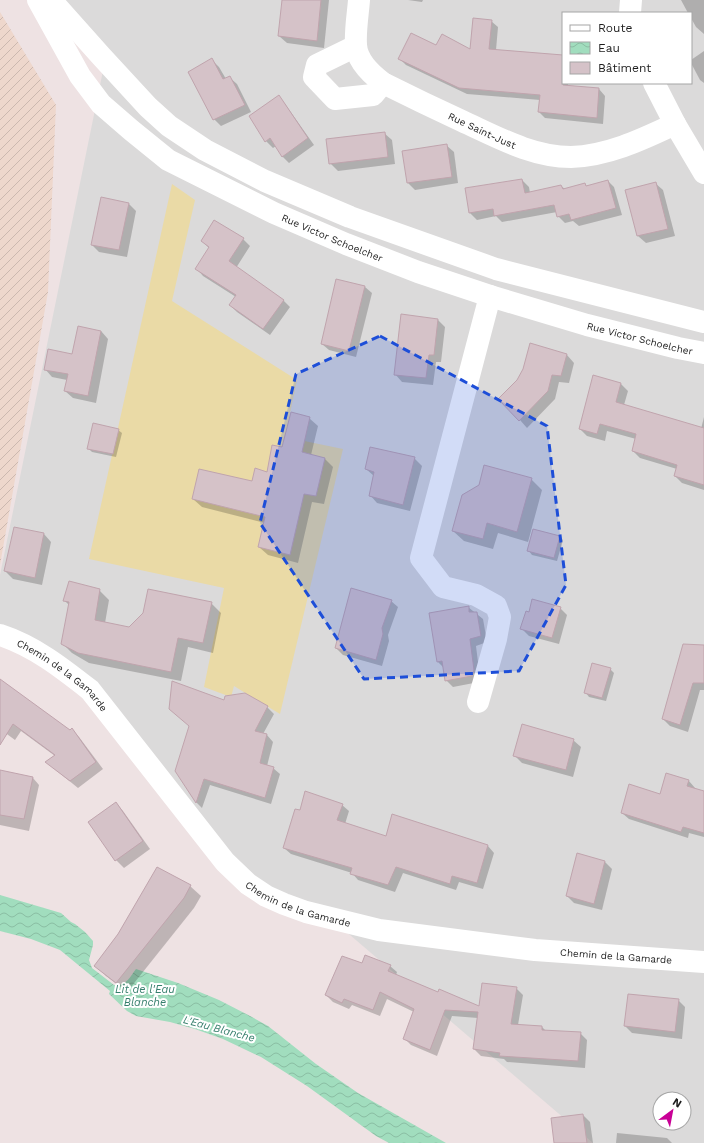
<svg xmlns="http://www.w3.org/2000/svg" width="704" height="1143" font-family="'Work Sans',sans-serif">
<defs>
<pattern id="farmland-furrows" width="10" height="10" patternUnits="userSpaceOnUse"><rect width="10" height="10" fill="#eed7cc"/><path d="M-1 1l2-2M0 10L10 0M9 11l2-2" fill="none" stroke="#ccb8af"/></pattern>
<pattern id="water-waves" width="16" height="10" patternUnits="userSpaceOnUse"><rect width="16" height="10" fill="#a1ddbe"/><path d="M0 5q4-4 8 0t8 0" fill="none" stroke="#8abda3"/></pattern>
</defs>
<rect width="100%" height="100%" fill="#eee2e3"/>
<path fill="#dbdada" fill-rule="evenodd" d="M64,0h640v1143h-111l-264,-226 -63,-21 -176,-206 -90,-55v-60l107,-524zM563,13h128v70h-128zM660,1099h24v24h-24z"/>
<polygon fill="url(#farmland-furrows)" points="0,12 56,105 48,292 0,565"/>
<polygon fill="#eadaa6" points="172,184 195,200 172,301 297,380 285,437 343,449 280,714 234,686 231,697 204,687 224,588 89,559"/>
<path fill="url(#water-waves)" d="M0,895l61,18 10,9 4,2 10,8 8,9v4l-4,15 3,8 22,17c12,1 16,-8 22,-16l42,14 41,17 33,17 16,9 48,38 42,29 88,50h-57l-13,-7 -69,-50 -46,-29 -38,-18 -28,-10 -25,-7 -34,-6 -9,-5 -18,-17 1,-3 -50,-41 -29,-11 -31,-8z"/>
<g fill="#0003">
<polygon points="284,0 329,0 324,48 287,43 279,36"/>
<polygon points="408,0 423,0 422,2"/>
<polygon points="681,0 704,0 704,34 696,27 691,18 691,13 688,13"/>
<polygon points="491,21 498,27 496,50 563,56 563,83 568,83 568,86 599,89 605,96 603,124 545,118 539,112 540,100 467,94 406,65 400,59 437,46 471,50"/>
<polygon points="704,51 704,83 700,80 691,63 691,60"/>
<polygon points="212,60 219,67 226,79 229,77 237,84 251,112 221,126 214,119"/>
<polygon points="278,97 285,104 314,145 289,163 282,156 276,146 273,148 266,141"/>
<polygon points="384,133 392,140 395,164 338,171 330,163"/>
<polygon points="446,145 454,152 458,183 415,190 408,183"/>
<polygon points="522,180 529,187 530,193 561,186 565,189 584,184 587,187 608,181 614,187 622,215 579,226 573,221 565,223 558,216 557,212 502,222 496,216 477,220 470,213 466,189"/>
<polygon points="655,183 663,190 675,236 646,243 638,236 626,190"/>
<polygon points="129,204 136,211 127,257 99,252 92,245"/>
<polygon points="243,239 250,246 236,268 283,300 290,307 270,335 237,312 230,305 236,297 203,276 197,269 209,248 202,241"/>
<polygon points="365,287 372,293 356,357 329,350 322,344"/>
<polygon points="402,315 438,320 445,327 441,362 436,362 433,385 402,382 395,374"/>
<polygon points="101,331 108,339 96,403 73,398 65,391 67,380 52,377 45,369 73,355"/>
<polygon points="530,345 567,355 574,363 569,383 559,382 555,399 527,428 520,420 518,381 524,370"/>
<polygon points="621,384 628,391 624,405 701,429 704,417 704,490 682,483 675,476 677,469 640,458 633,451 636,439 607,431 605,441 587,436 580,429"/>
<polygon points="309,418 318,426 311,455 325,459 333,467 324,504 312,502 298,563 268,555 259,547 265,523 202,507 193,499 253,482 268,473 283,448"/>
<polygon points="118,430 122,433 116,457 92,452 88,448"/>
<polygon points="414,458 422,466 410,511 377,503 370,495 374,476 366,469"/>
<polygon points="531,479 542,490 528,542 498,533 493,549 464,541 453,531"/>
<polygon points="44,534 51,542 42,585 13,579 5,571"/>
<polygon points="559,537 563,540 557,561 532,555 529,551"/>
<polygon points="99,590 109,600 105,623 129,628 211,603 221,613 213,653 188,647 181,681 89,663 72,653 62,643 70,606 64,600"/>
<polygon points="391,601 398,607 388,635 389,641 382,666 343,655 336,648"/>
<polygon points="468,607 483,619 487,642 476,646 480,678 479,682 453,687 446,680 444,668 438,662 431,614"/>
<polygon points="560,608 567,615 559,644 529,636 521,628"/>
<polygon points="704,646 704,690 700,690 688,732 670,726 663,719"/>
<polygon points="610,669 614,673 606,701 589,697 586,693"/>
<polygon points="0,694 70,731 72,730 79,737 103,769 78,788 46,762 55,756 21,731 15,740 0,729"/>
<polygon points="245,694 267,707 274,714 263,734 267,735 273,742 267,766 273,768 280,774 271,804 210,785 202,808 196,802 176,771 224,701"/>
<polygon points="573,740 581,747 573,777 522,763 514,755"/>
<polygon points="0,771 33,778 39,785 29,831 0,825"/>
<polygon points="667,774 689,781 695,788 695,789 704,792 704,837 689,833 688,838 629,819 622,813 661,795"/>
<polygon points="116,803 123,811 150,849 124,868 116,860 89,822"/>
<polygon points="342,805 349,811 345,824 386,838 488,846 494,853 483,889 459,882 456,890 403,873 395,892 358,880 352,873 291,854 284,848 301,812"/>
<polygon points="578,855 605,862 612,869 602,910 574,903 567,896"/>
<polygon points="190,886 201,896 194,908 127,992 106,976 96,965"/>
<polygon points="362,965 390,966 397,972 396,975 439,993 480,1007 516,988 523,995 518,1025 542,1027 546,1031 580,1033 587,1040 585,1068 507,1062 504,1059 481,1056 474,1049 478,1018 452,1016 437,1056 411,1045 404,1038 414,1012 387,999 380,1016 352,1005 349,1009 333,1002 326,995"/>
<polygon points="629,995 678,1000 685,1007 682,1039 632,1033 625,1026"/>
<polygon points="583,1115 590,1122 593,1143 558,1143"/>
<polygon points="617,1133 667,1138 672,1143 616,1143"/>
</g>
<g fill="#d5c2c8" stroke="#c0a4ad">
<polygon points="282,0 321,0 317,41 278,36"/>
<polygon points="473,18 492,20 489,49 563,55 563,85 599,88 597,118 538,112 540,95 459,88 398,59 411,33 436,45 442,34 470,49"/>
<polygon points="212,58 223,79 230,76 245,105 213,120 188,72"/>
<polygon points="279,95 308,138 282,157 270,138 265,142 249,116"/>
<polygon points="385,132 388,157 329,164 326,139"/>
<polygon points="447,144 452,177 407,183 402,151"/>
<polygon points="522,179 525,193 561,185 563,189 585,183 586,186 608,180 616,208 571,220 569,214 557,217 554,205 494,216 493,209 469,213 465,188"/>
<polygon points="656,182 668,229 637,236 625,190"/>
<polygon points="101,197 129,203 119,250 91,245"/>
<polygon points="214,220 244,238 229,261 284,300 263,329 229,305 236,295 195,269 209,247 201,241"/>
<polygon points="336,279 365,286 349,351 321,344"/>
<polygon points="401,314 438,319 434,355 429,355 426,378 394,375"/>
<polygon points="78,326 101,331 88,396 64,391 68,374 44,370 48,349 72,354"/>
<polygon points="530,343 567,354 561,376 552,375 548,391 519,421 498,399 517,380 523,369"/>
<polygon points="593,375 621,383 616,402 704,428 704,485 674,476 677,465 632,451 636,434 600,424 597,434 579,429"/>
<polygon points="291,412 310,417 302,452 325,458 316,496 304,494 290,555 258,547 265,517 192,499 199,469 252,481 255,468 267,472 272,445 282,447"/>
<polygon points="93,423 119,429 113,454 87,449"/>
<polygon points="370,447 415,457 403,505 369,496 374,472 365,469"/>
<polygon points="484,465 532,478 517,532 487,523 483,539 452,531 462,495 479,485"/>
<polygon points="14,527 44,533 35,578 4,571"/>
<polygon points="533,529 560,536 554,558 527,551"/>
<polygon points="69,581 100,589 95,620 129,627 143,613 148,589 212,602 203,643 178,638 171,672 78,653 61,644 69,602 63,601"/>
<polygon points="351,588 392,600 382,628 383,634 376,660 335,648"/>
<polygon points="532,599 561,607 552,638 520,629 526,611 529,612"/>
<polygon points="469,606 469,612 477,612 481,636 470,639 474,670 472,676 445,681 442,661 437,662 429,613"/>
<polygon points="683,644 704,645 704,683 693,683 680,725 662,719"/>
<polygon points="592,663 611,668 602,698 584,693"/>
<polygon points="0,679 70,730 72,728 96,762 70,781 45,762 55,755 13,724 0,745"/>
<polygon points="172,681 224,700 225,696 245,693 268,706 255,731 267,734 260,763 274,767 265,798 204,779 196,803 175,771 189,726 169,709"/>
<polygon points="522,724 574,739 566,770 513,756"/>
<polygon points="0,770 33,777 24,819 0,815"/>
<polygon points="666,773 689,780 687,786 704,791 704,833 683,827 681,832 621,813 629,784 660,794"/>
<polygon points="305,791 343,804 337,820 386,836 392,814 488,845 477,883 452,876 450,884 396,867 388,885 350,874 352,868 283,848 295,809 300,810"/>
<polygon points="116,802 143,841 115,861 88,822"/>
<polygon points="577,853 605,861 594,904 566,896"/>
<polygon points="157,867 191,885 184,898 116,983 94,966 118,934"/>
<polygon points="365,955 391,965 388,971 438,992 439,989 479,1006 482,983 517,987 511,1024 542,1026 542,1030 581,1032 578,1061 499,1056 500,1053 473,1049 478,1012 445,1010 430,1050 403,1039 414,1009 380,992 373,1010 344,999 342,1003 325,995 342,956 362,963"/>
<polygon points="628,994 679,999 675,1032 624,1026"/>
<polygon points="583,1114 587,1143 554,1143 551,1118"/>
</g>
<g fill="none" stroke-linecap="round" stroke-linejoin="round">
<g stroke="#fff" stroke-width="22">
<path id="s1" d="M38,0l42,76 21,28 30,26 37,30 106,53 72,31 72,28 72,24 97,29 91,23 26,5"/>
<polyline points="51,0 101,56 148,107 169,126 205,150 265,181 350,217 496,269 704,322"/>
<path id="s2" d="M359,0c-1,14 -4,30 -3,45 1,16 15,29 27,38 26,13 53,26 79,38 35,16 70,36 109,36 37,-1 72,-18 104,-33"/>
<polyline points="630,13 631,0"/>
<polyline points="356,46 317,65 314,77 335,99 373,95 383,83"/>
<polyline points="654,83 675,124 704,173"/>
<path id="s3" d="M0,635c34,11 62,33 90,55l135,172 23,22 18,12 18,8 22,8 73,18 156,20 169,12"/>
<polyline points="478,702 496,639 500,617 496,606 476,595 443,587 421,558 490,296"/>
</g>
</g>
<path fill="#1d4ed8" fill-opacity="0.2" stroke="#1d4ed8" stroke-width="3" stroke-dasharray="8 5" stroke-linejoin="round" d="M380,336l167,90 19,159 -47,86 -155,8 -104,-156 36,-149z"/>
<g text-anchor="middle" dominant-baseline="central" stroke-width="4" stroke-linejoin="round" paint-order="stroke">
<g font-size="10" fill="#1d1d1d" stroke="#fff">
<text stroke="none"><textPath href="#s2" startOffset="203">Rue Saint-Just</textPath></text>
<text stroke="none"><textPath href="#s1" startOffset="391">Rue Victor Schoelcher</textPath></text>
<text stroke="none"><textPath href="#s1" startOffset="715">Rue Victor Schoelcher</textPath></text>
<text stroke="none"><textPath href="#s3" startOffset="75">Chemin de la Gamarde</textPath></text>
<text stroke="none"><textPath href="#s3" startOffset="411">Chemin de la Gamarde</textPath></text>
<text stroke="none"><textPath href="#s3" startOffset="735">Chemin de la Gamarde</textPath></text>
</g>
<g font-size="11" font-style="italic" fill="#377f6d" stroke="#fff">
<text x="145" y="989">Lit de l'Eau<tspan x="145" dy="13">Blanche</tspan></text>
<text transform="translate(219 1029) rotate(15)">L'Eau Blanche</text>
</g>
</g>
<rect x="562" y="12" width="130" height="72" fill="#ffffff" stroke="#a5a5a5"/>
<rect x="570" y="25" width="20" height="6" fill="#ffffff" stroke="#a5a5a5"/>
<text x="598" y="32" font-size="12" fill="#1d1d1d">Route</text>
<rect x="570" y="42" width="20" height="12" fill="url(#water-waves)" stroke="#a5a5a5"/>
<text x="598" y="52" font-size="12" fill="#1d1d1d">Eau</text>
<rect x="570" y="62" width="20" height="12" fill="#d5c2c8" stroke="#a5a5a5"/>
<text x="598" y="72" font-size="12" fill="#1d1d1d">Bâtiment</text>
<g transform="translate(672 1111) rotate(32)"><circle r="19" fill="#ffffff" stroke="#a5a5a5"/>
<path d="M0-3L7 15L0 10L-7 15Z" fill="#c90096"/>
<text y="-6" font-size="11" font-weight="bold" text-anchor="middle" fill="#1d1d1d">N</text>
</g>
</svg>
